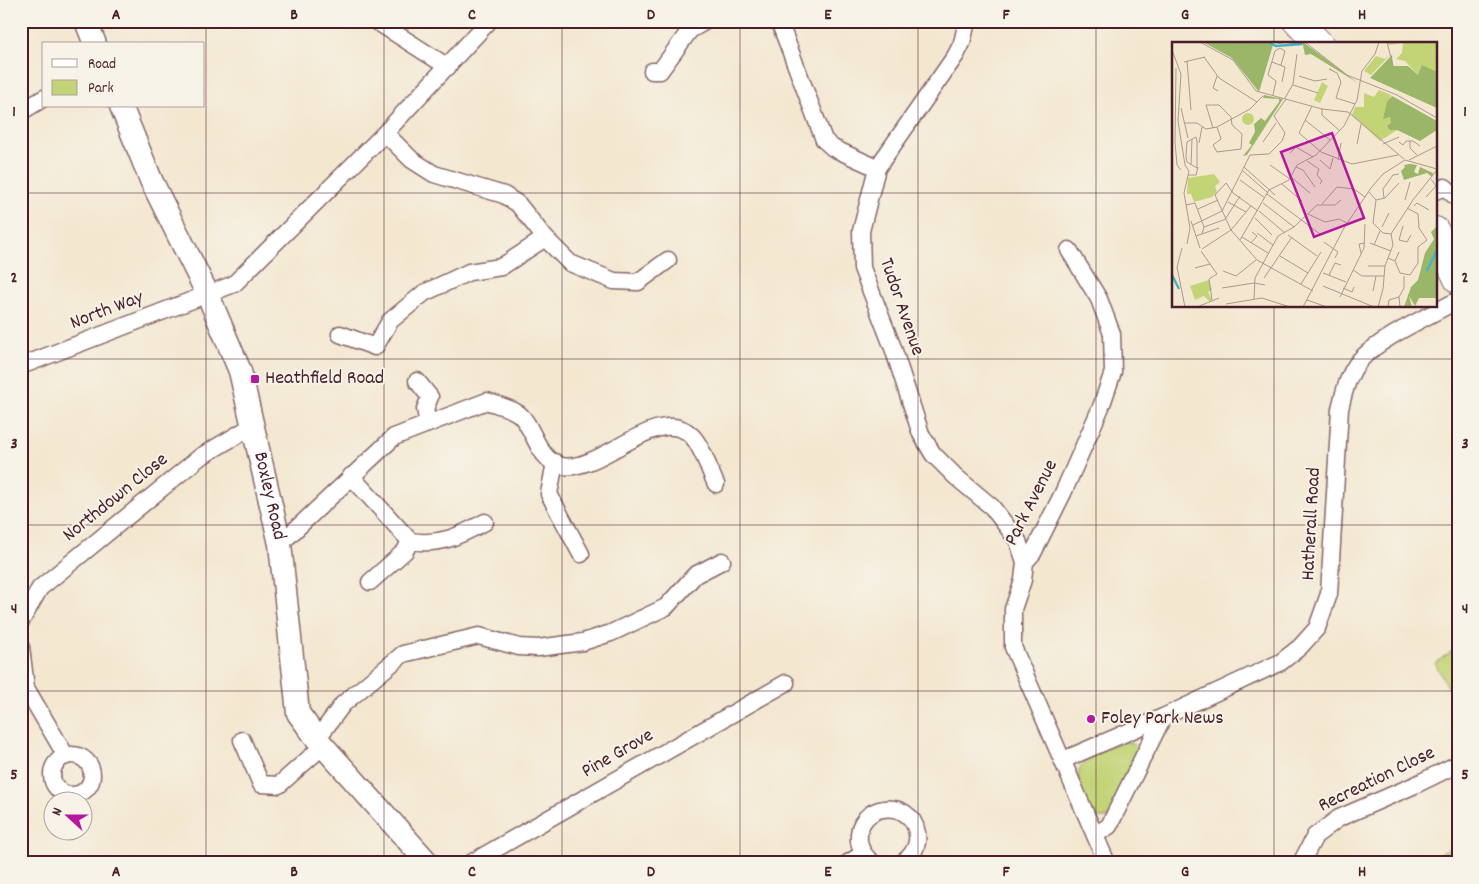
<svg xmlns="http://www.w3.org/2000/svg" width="1479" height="884" font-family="Dekko,sans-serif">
<rect width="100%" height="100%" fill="#f7f3e8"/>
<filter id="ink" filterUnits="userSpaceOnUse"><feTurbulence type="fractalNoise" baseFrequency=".02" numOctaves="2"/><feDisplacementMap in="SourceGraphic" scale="10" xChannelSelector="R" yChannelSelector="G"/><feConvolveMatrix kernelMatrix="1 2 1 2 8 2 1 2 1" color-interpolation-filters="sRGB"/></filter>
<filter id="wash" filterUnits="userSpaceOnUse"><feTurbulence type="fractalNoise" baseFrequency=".0096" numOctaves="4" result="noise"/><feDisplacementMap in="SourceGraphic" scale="20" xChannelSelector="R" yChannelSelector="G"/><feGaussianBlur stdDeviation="1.12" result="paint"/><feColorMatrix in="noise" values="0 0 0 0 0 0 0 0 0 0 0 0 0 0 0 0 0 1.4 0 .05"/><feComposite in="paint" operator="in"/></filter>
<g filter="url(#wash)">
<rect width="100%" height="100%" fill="#f3e7d0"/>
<g fill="#c3d477" stroke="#867a51">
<polygon points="1458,647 1458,706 1435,663"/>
<path d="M1124,741l8,2 7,7 -31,68h-10l-8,-3c-3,-10 -11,-23 -12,-33 -3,-25 29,-34 46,-41z"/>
<polygon points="1458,845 1458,863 1421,863"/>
</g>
</g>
<g filter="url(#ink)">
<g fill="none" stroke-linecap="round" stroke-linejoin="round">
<defs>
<g id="street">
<polyline points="376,21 448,67"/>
<polyline points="779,21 824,140 833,148 877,168"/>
<polyline points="967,21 962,43 956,55 877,168 861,231 862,268 893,348 921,434 933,454 956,477 992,507 1018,541 1025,562"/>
<polyline points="652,71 660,71 690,30 706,21"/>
<polyline points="21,112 44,98"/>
<polyline points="1435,191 1445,187 1458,199"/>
<polyline points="545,238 570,263 614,281 638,282 668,260"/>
<polyline points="1069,250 1099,299 1112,334 1113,372 1101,407 1063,493 1033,553 1025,562 1023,580 1013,609 1013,647 1107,863"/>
<polyline points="340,334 375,347 390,321 424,293 469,272 501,267 545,238 518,204 504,195 434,174 412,160 385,133"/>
<polyline points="21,366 234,284 385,133 489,21"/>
<polyline points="417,381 430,397 425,409 428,424"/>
<polyline points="555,462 549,494 581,554"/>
<polyline points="351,476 410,541 405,551 370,582"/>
<path d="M410,541c30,5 49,-5 75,-19"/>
<path d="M280,544l114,-107 93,-36c9,4 25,7 32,13 15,12 18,47 43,52 39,7 97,-64 130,-30 11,12 17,34 24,48"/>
<polyline points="21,621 40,588 200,457 254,425"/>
<polyline points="21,647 26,688 66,756"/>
<polyline points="317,739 343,704 403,654 479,636 519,647 538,648 583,642 611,633 666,607 695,575 722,561"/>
<polyline points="242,740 261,784 279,785 323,746"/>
<circle cx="72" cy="775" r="20"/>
<polyline points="1063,760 1163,717"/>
<path d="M1095,835l14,-9 54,-109 118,-55 19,-15 17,-19 12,-34 11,-185c4,-17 8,-35 20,-49 20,-22 71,-45 98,-60"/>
<polyline points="471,863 786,683"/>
<polyline points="848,863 863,854"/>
<path d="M873,863c-7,-5 -13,-13 -14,-22 -4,-38 52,-45 58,-8 2,13 -5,23 -15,30"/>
<polyline points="1301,863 1315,836 1339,818 1415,785 1458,764"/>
</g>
<g id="secondary">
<polyline points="86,21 95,44"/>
<path id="s1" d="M121,106l30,74 57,115 32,76 40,173 18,169 19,26 111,124"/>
</g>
<g id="highway">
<polyline points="1297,21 1319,44"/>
<polyline points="1435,231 1458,279"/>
</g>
</defs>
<use href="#street" stroke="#856565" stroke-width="19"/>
<use href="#secondary" stroke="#856565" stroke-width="25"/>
<use href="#highway" stroke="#856565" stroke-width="30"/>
<use href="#street" stroke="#fff" stroke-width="16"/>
<use href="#secondary" stroke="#fff" stroke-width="22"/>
<use href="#highway" stroke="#fff" stroke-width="28"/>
</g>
</g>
<path fill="none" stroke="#4a1f2b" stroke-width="1" stroke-opacity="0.55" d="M206,21v842M384,21v842M562,21v842M740,21v842M918,21v842M1096,21v842M1274,21v23M21,193h1152M1435,193h23M1274,306v557M21,359h1437M21,525h1437M21,691h1437"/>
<g fill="#b5179e" stroke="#f7f3e8" stroke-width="2">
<rect x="250" y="374" width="10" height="10" rx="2.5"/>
<circle cx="1091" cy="719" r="5"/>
</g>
<g text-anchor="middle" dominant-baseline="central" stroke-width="4" stroke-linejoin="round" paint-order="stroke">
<g font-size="20" fill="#4a1f2b" stroke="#f7f3e8">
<text transform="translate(901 307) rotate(71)">Tudor Avenue</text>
<text transform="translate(107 311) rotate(-21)">North Way</text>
<text stroke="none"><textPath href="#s1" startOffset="419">Boxley Road</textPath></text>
<text transform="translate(116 498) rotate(-39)">Northdown Close</text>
<text transform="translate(1032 503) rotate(-63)">Park Avenue</text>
<text transform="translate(1312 524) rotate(-87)">Hatherall Road</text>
<text transform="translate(618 754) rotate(-30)">Pine Grove</text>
<text transform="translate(1377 780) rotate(-26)">Recreation Close</text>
</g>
<g font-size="20" fill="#4a1f2b" stroke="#f7f3e8" text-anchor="start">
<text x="265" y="379">Heathfield Road</text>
<text x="1101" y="719">Foley Park News</text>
</g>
</g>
<g transform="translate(1172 42)">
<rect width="265" height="265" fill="#f3e7d0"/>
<path d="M216,0h49v30l-19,3 -13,-14 -9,-2 6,-6 1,-10 -14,2zM218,13l-19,20 -7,-4 12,-15 9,3zM150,40l6,4 -8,17 -6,-3zM207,48l12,5 -4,13 10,22 -17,11 -28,-26 3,-8h9v-14l10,4zM70 77a6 6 0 1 1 12 0a6 6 0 1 1-12 0ZM42,132l6,8 -5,4 2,6 -5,5 -18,5 -3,-8h-4l1,-16zM37,238l3,10 -4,2 4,8 -2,2 -6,-6 -9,4 -5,-14z" fill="#c3d477"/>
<path d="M31,0h66l4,3 10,-3h20l55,41 -47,-29 -6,1 -2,-10 -18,-2 -12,2 -14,47 -27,-34zM220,13l1,11h15l10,9 4,-10 15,7v36l-67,-30zM92,53l19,4 -36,56 -4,1 9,-11 -3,-2 6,-11 -1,-8 7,-6 4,3 14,-19v-3l-16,-1zM220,54l45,25v9l-17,11 -23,-11h-7l-3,-4 4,-3 -1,-6 -7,2 4,-17zM238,122l7,1 -3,7 4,2 2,-7 13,6 -1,4 -5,-4 -23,7 -3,-9 4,-4 -1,-2zM265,184v72h-18l-4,8 -6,-10 3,11h-8l7,-20 7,-7 7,-27 9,-14 -3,-7z" fill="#9ab668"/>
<path fill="none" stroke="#47b4c3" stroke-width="2.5" d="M96,0l8,4 26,-2M255,229l10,-21M0,233l7,14"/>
<path fill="none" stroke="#af978e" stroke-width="1" d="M28,0l33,18 23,31 66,18 26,3 56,47M133,0l42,33 50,20 40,23M215,0l6,24M0,8l9,24 -3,47 7,44 4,6 -5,22 6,35 -3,16M32,15l15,21 38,24M15,19l4,49M12,20l21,-5M100,20l13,5 -3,15M4,26l-1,74 2,23 4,5M160,28l-3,-1 8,4 4,9 -5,16 19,6M45,34l-4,12 5,3M127,34l16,5 12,-2M121,43l25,8M101,53l3,-14 -8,-6 7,-24 5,-3 5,3 -4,14M113,56l8,-14 4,-30M140,64l-13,27 22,19 31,12 46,-9M9,66l7,30M150,67v6l18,16M133,78l25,20M13,81h12l9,6 11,-2 33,-18 13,-13M45,85l4,12 -8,6 4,7 24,-3 1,-15 -10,-9 -1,-8M41,86l-7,-23h13l12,12M24,95l1,4v27l-10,-6 -1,-6 1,-14zM238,99v7l7,7M91,100l13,-19M227,100l4,3 3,-4h7l7,5M27,101l3,-16M185,102l4,-20M211,102l16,-7M118,111l6,-6 17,10M148,118l10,9 3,-11M166,118l3,-17M233,118l32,9M237,118l28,-14M135,119l12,8 -2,6 5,6 -2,3M19,123l1,-26M98,123l20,14M72,125l31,28M124,125l7,3 12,17M71,129l25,22M16,133h8l2,-8M119,135l19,16M68,138l25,18M110,142l20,17M197,150l7,8 -3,23 10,10 8,1 22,-34 23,-29M95,152l53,40M254,155l10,-11 -5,-7M212,156l-1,-9 10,-14 6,-1M204,158l9,-2 14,-15M233,158l5,-18M56,160l18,10M91,161l31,24M150,162l15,-17 17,2 11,8M14,163l9,-2 9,24 -2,7M79,164l-20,24 -16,-35 11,-12 7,10 25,18M242,164l3,-3 12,7M26,167l20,-9M50,169l28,-56 19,-1 13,-13 3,-8 -11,-17 12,-17M87,169l26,22M136,172l17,8 14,-3 8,4M54,176l14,-22M83,176l17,17M19,179l9,27M21,183l29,-14M231,184l-4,14 8,2 4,-7M32,185l22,-8M210,185l7,-14M85,191l16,12M116,193l29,21M24,194l23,-8M70,195l26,16M68,198l29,-50 20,-10 8,-15 19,-10 28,-29 13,-26 5,-29 13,-17 4,-12M152,200l14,10 -3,6M79,201l6,-7 -5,-4M198,201l21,8M202,203l6,-14M10,206l-5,19 8,40M30,207l29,-19 26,30 56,31M29,209l16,23 -8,5 3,21M189,211l-2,-9 6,-1M108,214l28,17M216,216l7,3 4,-9M223,219l5,12 10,2 8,-12v-16l9,-7 -8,-12 -1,-14 -11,-6M196,224h17M23,226l15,-4M181,228l9,6h22M51,229l13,5 20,-16M151,231l23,9M157,233l6,-12 6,2M92,236l28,-41M129,242l20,-32M151,244l51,21M50,246l32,-5 11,2M171,246l9,4 2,-5M201,249l3,-15M168,255l24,-49 1,-24M82,257l1,-21 23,-42 16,-9 23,-22h18l6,-5M135,258l20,7M54,262l36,-6 28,9M25,265l22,-9M131,265l41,-79 27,-40 12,-14 22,-14M206,265l5,-18 2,-23 8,-21 -2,-11M216,265l1,-7 10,-3M228,265l-1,-10 5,-9v-12"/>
<path fill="#b5179e" fill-opacity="0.15" stroke="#b5179e" stroke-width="2.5" d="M160,91l32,85 -50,19 -33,-85z"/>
<rect width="265" height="265" fill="none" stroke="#4a1f2b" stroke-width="2.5"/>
</g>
<rect width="1479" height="884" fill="none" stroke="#f7f3e8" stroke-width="55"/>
<rect x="42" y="42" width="162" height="65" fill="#f7f3e8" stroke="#b29e9c"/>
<rect x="52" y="59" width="25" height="8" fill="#ffffff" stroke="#b29e9c"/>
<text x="88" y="68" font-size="15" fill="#4a1f2b">Road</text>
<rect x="52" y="80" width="25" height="15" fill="#c3d477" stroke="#b29e9c"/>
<text x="88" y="92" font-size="15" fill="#4a1f2b">Park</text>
<g transform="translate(68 816) rotate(291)"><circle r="24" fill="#f7f3e8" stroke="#b29e9c"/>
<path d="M0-4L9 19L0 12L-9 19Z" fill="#b5179e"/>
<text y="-8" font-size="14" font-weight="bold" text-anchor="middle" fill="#4a1f2b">N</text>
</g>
<rect x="28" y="28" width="1424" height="828" fill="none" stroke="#4a1f2b" stroke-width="2"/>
<g font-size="16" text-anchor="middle" font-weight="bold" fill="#4a1f2b">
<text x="116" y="19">A</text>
<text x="294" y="19">B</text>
<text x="472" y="19">C</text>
<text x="651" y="19">D</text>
<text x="828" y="19">E</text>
<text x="1006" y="19">F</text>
<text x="1185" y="19">G</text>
<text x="1362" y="19">H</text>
<text x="14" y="116">1</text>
<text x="1465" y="116">1</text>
<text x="14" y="282">2</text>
<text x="1465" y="282">2</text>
<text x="14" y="448">3</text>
<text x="1465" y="448">3</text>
<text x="14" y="613">4</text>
<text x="1465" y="613">4</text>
<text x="14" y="779">5</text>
<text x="1465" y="779">5</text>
<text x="116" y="876">A</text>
<text x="294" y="876">B</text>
<text x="472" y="876">C</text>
<text x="651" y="876">D</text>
<text x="828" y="876">E</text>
<text x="1006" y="876">F</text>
<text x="1185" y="876">G</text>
<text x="1362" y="876">H</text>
</g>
</svg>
